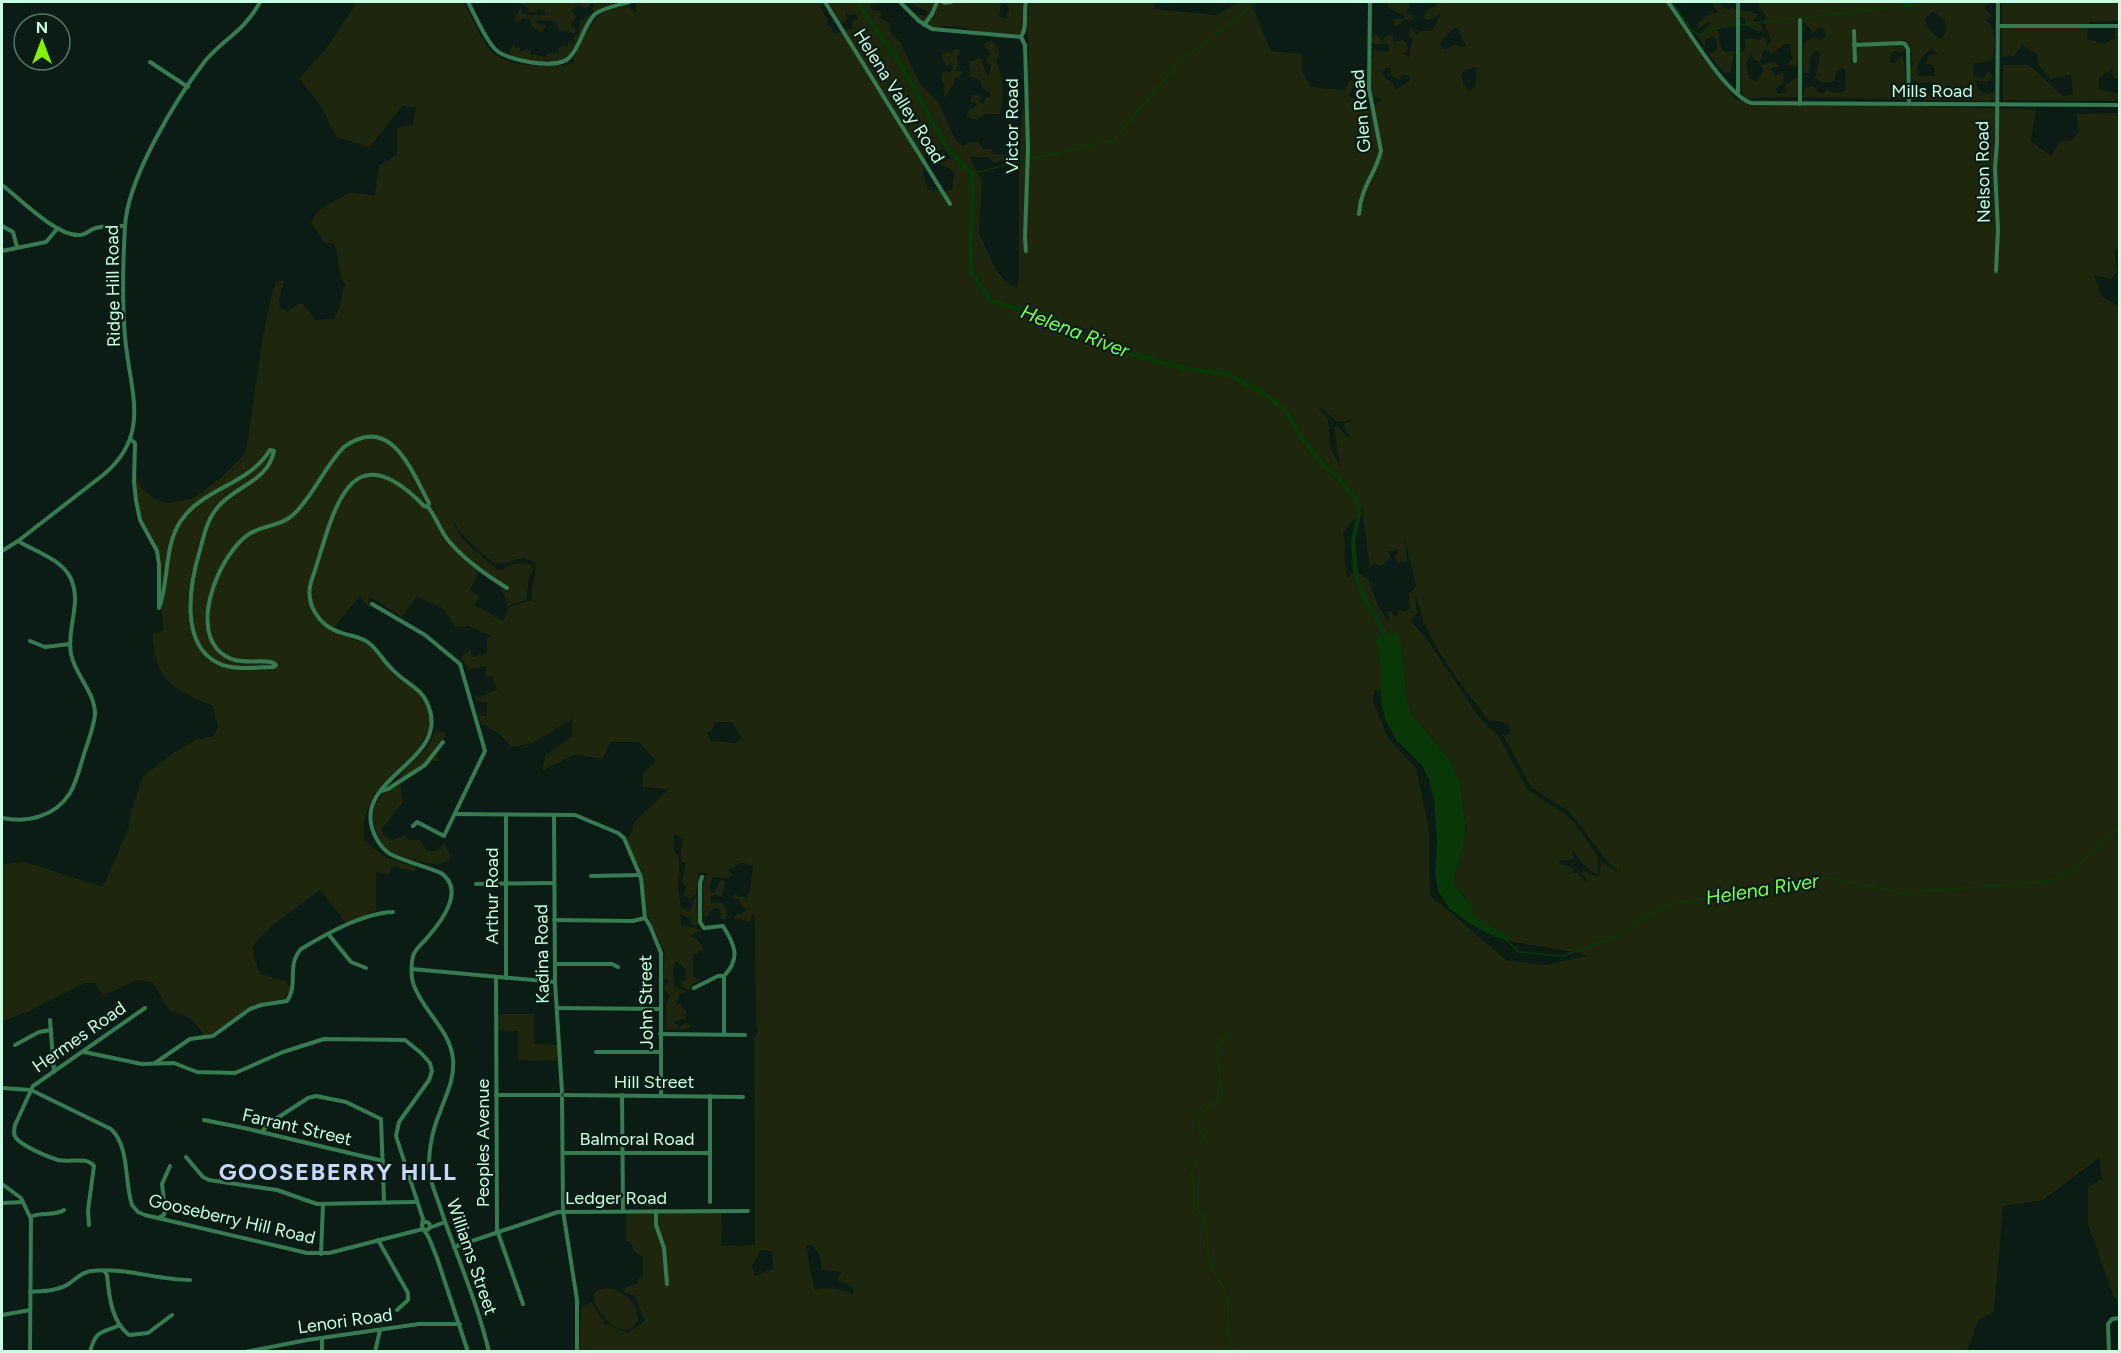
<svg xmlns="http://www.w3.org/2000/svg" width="2121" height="1353" font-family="Figtree,sans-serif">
<rect width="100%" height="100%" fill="#0b1c14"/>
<g fill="#1e260e" fill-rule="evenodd">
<path d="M357,2h106c8,13 19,39 28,49 14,16 63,17 82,12 1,-11 19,-44 29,-49 7,-4 19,-9 27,-8l3,4 5,3 -1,-9 2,-2h236l1,3 -5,-1 2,6 8,1 2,5 -4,1 12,6v9l11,11 19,41 19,19 17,38 7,5 6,-4h10l4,7h10l-2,4c7,2 16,4 22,-2l4,8 -24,3 -5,-5h-18l12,24 -3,51 16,37 11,13 11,6 2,-9v-117l3,-49 4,-12 3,-44 -3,-44 3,-11h125l1,7 60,6 26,-13h10l20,49 31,3v18l9,15 34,3 5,-10 5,2 -6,14 15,7 3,6 15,-9 -10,-3 -2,-14v-23l3,-1 1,-10 11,3 4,-2 -1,-6h-15l-3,-5 6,-5 6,7 5,-6h6v7l11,-2 4,8 -4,6 5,3 4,-19 -4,-1 1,-8 1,-1 6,7 5,-4h10l8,-16 -13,5 -4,-3 7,-9 8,-3 -2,-3h230l69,97 301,11 -5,31 20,15 8,-13 14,-4 6,-8 -3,-17 43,-1 1,135 -6,1 3,22 -6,8 -17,-4 8,22 18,9 -1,996 -5,-4 -26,-74v-37l14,-8 -3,-21 -56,42 -40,6 -9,106 -15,7 -12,32h-1388l2,-44 11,-4 13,21 23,9 17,-12 -10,-25 -11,-4 1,-4 13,-5 1,-4 4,-3v-19l-9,-6 -3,-9 -5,-1v-27l96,-3 -1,35 34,-1 -1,-207 4,-7 -2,-7 -1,-107 -2,-4 -3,9 -16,-4 2,-3 6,-1 4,-5 -5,-4 -2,-6 -8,-2 4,-2 12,3 3,-6 3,-27 -12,-2 -14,7 6,4 -4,4 -16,-1 -4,11 3,5h2l7,-14 4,2 -3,16 -7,-3 -5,3 1,7 9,-2 4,3 3,10 -2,4h-4l-1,-10 -5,-1 -6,4 -1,4h-5v-31l4,-12 -8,-1 -3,22 -6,5 -6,-4 2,-9 -4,-3 3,-20 -4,-2v-15l3,-7 -10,-5v17l4,4c2,11 1,20 0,31 0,5 3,13 2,21l10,5 2,-10 4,-5 2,28h-6l-2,-7 -10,-4 1,11 22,5 -13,6 7,3 7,10 -11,6v21l9,4 -9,3 -3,7 -7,-2 -2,-6 6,-3 -2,-11 -9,-7 -3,8 1,18 13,5 -7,2 -5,12 5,-2 6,7v7l-12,4 5,5 7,-4 5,3 -4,3 -22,1 1,-25 4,-9 -7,-8 6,-7 -6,-3 2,-25 -18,-39 -5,-35 -16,-42 4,-1 5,-15 34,-32 -26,-2v-14l13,-12 -17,-19h-29l-7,17 -28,-5 -33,17 4,-16 26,-19v-17l-39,24 -22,4 -12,-14 -18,-9 -3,-12 5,4h4v-13l-10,-2 -4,-7 6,4 18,-9 -5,-13 -8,2 3,-7 -3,-5 -16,4 -7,-13 10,-8v7l2,1 14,-4v-14l4,-3 -23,-10 -13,1 -11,-18 -27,-13 -15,21 -30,-19 -4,-1 3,9 -2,2 -9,-12 -29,35 37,13 23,27 27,21 9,13 4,16 -2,9 -13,22 -43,43 -9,24v21l21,17 31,10 -1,5 -22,-6 -5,9 -12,-3v39l-30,12 -26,-33 -47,35 -20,21 1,12 6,16 25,7 6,7c-7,17 -22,13 -36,17 -12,4 -31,22 -42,30l-9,1c-8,-15 -17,-22 -34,-25l-18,-29 -13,-2 -36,15 -8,-12h-10l-56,28 -27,11v-158l23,-2 78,25 26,-60 1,-13 13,-38 33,-25 20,-11 18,-4 4,-9 -5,-21c-42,-18 -56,-23 -61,-72l11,-3 -3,-72 -4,-15 -15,-25 -5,-28 -1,-19 7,17 13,10 13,4 24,-4 30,-22 24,-24 16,-111 8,-40 6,-20 8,-2 -5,20 1,7 7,4 7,-3 3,-4h7l11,16 18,-1c12,-14 5,-19 12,-34 -7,-9 -5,-27 -11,-41l-10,-2 -13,-20 8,-12 31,-17 25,2 4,-30 18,-10v-27l16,-3 3,-18 -14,-1 -32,41 -34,-10 -14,-29 -23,-30 27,-29zM828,5v9l12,10 7,-4 -2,-8 3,3 7,-1 3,5 -5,2 -1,7 -19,6 -1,-6 -5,-3 1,-4 -8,-15zM1454,28h4l8,18 -6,1 -4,-3 -10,6 -6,-5v-3zM1476,67v16l-6,9 -6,-8 -3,-9 4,-5zM1386,68h4l2,8 7,3 4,-4 7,1 -1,6 -13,7 -3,-6 -8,-5 -2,-7zM943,148l8,10 -12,5 15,8 -2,19h-24l-5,-16 3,-24 6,11zM1318,408l6,2 14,12 13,-2v2l-6,1 -1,5 5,7 1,4 -12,-12h-4l6,40 -10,-20 -2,-29zM1362,508l8,60 3,-4 8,2 10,-8 -3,-7 4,1 6,-3 -3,9 3,5 9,-2 -2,-22 11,47 -7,8 1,15 -5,2 -8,-1 1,6h-4l-3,-6 -4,2 3,7 -3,2 -10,-18 -9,-24 -15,-8 -5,7c-6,-15 -1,-30 -5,-45zM450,517l15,21 31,27 26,-7 13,4c3,12 -5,25 -3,38l-23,7 -6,14 -29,-16 6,-8 -10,-7 9,-19 22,17 7,18 18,-6 3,-23 4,-7 -2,-6c-10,-1 -20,-2 -28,6h-5l-35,-30zM1415,593c4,11 6,22 10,32 15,34 41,66 64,95l19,3 2,11 -7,1 28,52 40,26 37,50 9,6v4l-16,-13 -2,19v-3h-4l-12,-6 -1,3 5,6 -1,3 -8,-9h-4l-1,-5 -13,-5 -1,-2 15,-2 -3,-11c7,10 15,23 27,26v-17l-24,-35 -9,-8 -38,-25 -27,-51 -22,-22 -52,-78 -16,-18 7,-7zM1396,632l6,16 5,53 5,14 37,44 11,23 6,50 -4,20 -8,24 2,12 10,9 7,18 9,7 29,16 -4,3 73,12 7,3 -43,9 -38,-5 -76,-65 -1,-65 -13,-62 -28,-30 -15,-36 1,-12 7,1v-27zM715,722h17l10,16 -6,5 -25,-2 -4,-9 5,-2zM807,1245h5l7,9 3,16 20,2 -6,9 9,2 9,6 -1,5c-13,-4 -25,-9 -38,-4 -2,-12 -9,-34 -8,-45zM760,1250l12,1 1,18 -18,7 -3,-9z"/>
<path d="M520,2h95l-21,10 -2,-3 3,-4 -4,-2 -5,6 -6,-4 -6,2 -2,4 4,6 -6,9 5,3 1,3 -3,2 -6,-4 -3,2 -5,-1 -4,-10 -17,-1 -2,2 3,3 7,1 -4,6c-9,-2 -10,-5 -12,-14l-8,1 -4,4 -4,-3 7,-14 2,8 21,2 2,-2 -2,-4 -6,-1 -2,3h-7l-1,-4 -8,-4z"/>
<path d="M904,2h97l-2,14 7,3 3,-10 -4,-6 18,-1 -1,17 2,10c-13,22 -67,-13 -89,0l-7,-2 -2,-5 -8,-4v-4l7,2 3,-5z"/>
<polygon points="1389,2 1409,2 1409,8 1405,12 1417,16 1411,21 1404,19 1399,24 1393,27 1395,19 1402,19 1404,16 1389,8 1386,3"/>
<polygon points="1714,2 1717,2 1728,10 1733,6 1736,11 1741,10 1758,14 1753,21 1761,22 1763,30 1760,32 1744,25 1746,19 1738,16 1735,27 1728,25 1718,30 1721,49 1726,53 1734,50 1731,73 1725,72 1724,76 1723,70 1720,69 1709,54 1716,51 1717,43 1714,36 1705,40 1706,49 1696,33 1702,33 1711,23 1707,22 1697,30 1697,24 1708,15 1718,12 1713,6"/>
<path d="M1765,2h225l-2,3 -4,2 9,9 -7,4c11,9 9,26 7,39l-6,3 -13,1 -1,12 10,4 5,-8 5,5 -6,6 -12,-2 4,11 8,3 7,-2 1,7 -7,2 -65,-1 -2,-6 17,-1 -4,-11 -16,1 -7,-4 -1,-8 3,-8 -4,-20 -5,-2 1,8 -3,3 -9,-1 -4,11 6,1 7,-7 2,4 2,22 7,6 5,8 -4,4 -7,-5 -6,4 -98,-2 2,-9 8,-2 7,7h4l2,-3 13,3 7,-3 -1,-20 -3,-2 -6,4 -1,9 -13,2 -7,-6c4,-9 3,-15 5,-24l-5,-3 -5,7 -1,16h-5l-2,-13 2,-17 9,-6 8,3 5,-4 -3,-9 -5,1 -4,5 -14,-15v34l-4,14 -10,-1 7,-6 -4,-15 -6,1 -12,10 -6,-6 6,-8 -7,-18 2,-7 -8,-11zM1933,11l12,9 1,13 -7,6 -12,-12 -2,-9zM1932,48l6,6 -10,2 -2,8 7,1 3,11h-18c-3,-12 5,-21 14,-28z"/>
<polygon points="2002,2 2119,2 2119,21 2089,22 2087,39 2105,44 2115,38 2115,29 2119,29 2119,80 2113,77 2113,68 2099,78 2099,89 2119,94 2119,101 2003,100 2003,65 2029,65 2063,96 2073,95 2071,75 2050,79 2038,64 2037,54 2022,45 2014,56 2002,57"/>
<path d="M589,14l3,3 -25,41c-7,3 -14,6 -21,2l-6,3 -27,-6 -4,-6 5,-7 2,4h5l-2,5 8,-4 4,3 1,5 2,-3 11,3 4,-4h10v-5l5,-3 3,2 2,-6 5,3 1,-4 -3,-1 7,-6 1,-12z"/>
<polygon points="1764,37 1767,42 1760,62 1755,60 1751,53 1746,63 1749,78 1756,81 1763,72 1761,65 1772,62 1780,66 1771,68 1775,76 1783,72 1784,82 1776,89 1778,94 1787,92 1784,86 1798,76 1800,82 1798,93 1799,96 1797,97 1745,98 1740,87 1739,53 1746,49 1745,40 1750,38 1759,40"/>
<path d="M992,40l8,12 -4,9c8,17 8,35 4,53h-13l-14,6 -6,-4 2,-6 7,-4 1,-3 -6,-1 1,-7 10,1 -3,7 4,1 3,-6 4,-1v-4l-8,-6 -2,-7 -11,-4 2,-5 -3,-9 12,-4 8,19 3,-10 -5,-9 5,-4 -8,-10z"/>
<polygon points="953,49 958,49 961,53 957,56 958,65 955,72 963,70 960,77 953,79 955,81 945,98 943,86 945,85 941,79 942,72 951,72 953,67 951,64 946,65 941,55 948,51 952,54"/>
<polygon points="436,730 446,733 436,753 439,761 432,761 400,784 403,802 381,830 384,835 391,840 405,835 409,840 420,840 427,851 436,851 445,843 451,859 437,865 395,855 381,846 373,821 375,803 428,746"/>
<polygon points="496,1014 534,1014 534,1044 559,1045 560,1061 518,1060 518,1031 496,1030"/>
<path d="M608,1288c15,3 28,14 30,30 -9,30 -47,-4 -44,-25l3,-3z"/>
</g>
<path fill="#093808" d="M1397,631l5,17 5,53 5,14 37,44 11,23 6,50 -4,20 -8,24 2,12 16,18 1,9c12,10 26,15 39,23l-5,3 -14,-5 -24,-13 -20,-15 -11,-17 -3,-18 2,-34 -3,-38 -5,-22 -7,-14 -25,-24 -11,-20 -5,-18v-39l-6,-26z"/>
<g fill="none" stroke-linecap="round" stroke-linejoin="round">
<g stroke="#093808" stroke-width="1.5">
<polyline points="1672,2 1691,29 1698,35 1714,29 1736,25"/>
<polyline points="1740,25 1936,2"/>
<polyline points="1030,159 1114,140 1178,63 1257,2"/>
<polyline points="972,174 1025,160"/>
<polyline points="1507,941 1519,952 1562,956 1618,936 1645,917 1673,903 1784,888 1830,878 1901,893 2028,883 2059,879 2082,863 2120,825"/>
<path d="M1201,1142l4,-4 -6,-9 -1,-10c5,-10 16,-13 24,-24l-5,-48 1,-3 10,-11"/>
<path d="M1197,1158l-6,18 3,5v26c19,12 10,36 16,55 3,12 14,22 16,34 5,21 -1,34 7,56"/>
</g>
<path stroke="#093808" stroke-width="4.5" d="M858,2c11,22 28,39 41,60 24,37 39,84 73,112l1,23 -3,44 1,31 20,29 53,14 10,4 35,22 17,6 79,21 45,7 33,18 22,17 16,27 23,29 13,10 20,24 2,13 -6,29 3,33 9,25 19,31 2,10"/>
<g stroke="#367b51" stroke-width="4">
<path d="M468,2c8,15 16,35 27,47 11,12 62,21 74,9 12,-12 14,-32 26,-44 8,-6 24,-9 34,-12"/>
<polyline points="825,2 950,204"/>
<polyline points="900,2 919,21 932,29 1021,37"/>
<polyline points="943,2 945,3 951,2"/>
<path d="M1026,2c-3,11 2,25 -5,35l4,8 3,104 -3,89 1,13"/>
<path d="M1668,2c18,24 56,91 83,101l369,2"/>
<polyline points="1800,20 1800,104"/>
<polyline points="924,25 932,14 937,2"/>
<polyline points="1998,26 2120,26"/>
<polyline points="1854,31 1855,61"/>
<polyline points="1854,45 1901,43 1905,44 1908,49 1909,104"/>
<polyline points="150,62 188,87"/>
<polyline points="1738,94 1738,2"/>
<path d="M2,185c17,13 55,52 78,50 6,0 10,-6 16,-7 9,-3 20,-2 29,-2"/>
<path d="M1359,214c2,-29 16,-38 22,-63l-12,-62 1,-87"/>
<polyline points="2,226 13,232 17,247"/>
<polyline points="2,251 46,242 58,228"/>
<polyline points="1996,271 1998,230 1995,168 1997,143 1998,2"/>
<path d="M130,439l5,4 -1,39 2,18 4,20 17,31 2,14v43c10,-26 5,-61 21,-86 22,-34 69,-37 90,-72l4,1c-6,31 -40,35 -57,57 -10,12 -13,27 -17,42 -10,33 -21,94 18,113 16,8 38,4 55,4l3,-2c-11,-10 -40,6 -59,-16 -25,-29 4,-96 32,-115 14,-9 33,-8 45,-20 20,-19 30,-47 50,-67 47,-34 67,23 85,56l-1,4"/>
<path d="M2,551l16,-10 85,-66c50,-41 26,-85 22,-139 -3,-33 -2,-75 0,-109 2,-48 51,-128 80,-166 19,-23 39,-29 55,-59"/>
<polyline points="372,604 425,635 460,664 485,751 444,836 417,822 413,826"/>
<polyline points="30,641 45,647 70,644"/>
<polyline points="381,791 388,789 425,765 443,742"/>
<polyline points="456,814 575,815 618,833 624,838 641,878 645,918 650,926 661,953 661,1095"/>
<polyline points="554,815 555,982 562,1092"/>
<path d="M2,818c25,5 53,-1 68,-25 7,-12 10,-26 14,-39 4,-13 10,-27 11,-40 0,-22 -20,-39 -24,-60 -5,-26 12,-52 -1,-77 -9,-18 -36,-26 -52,-36"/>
<polyline points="591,876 640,875"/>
<path d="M702,877l-2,6v39l4,6 19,-2c12,19 18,32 1,50v58"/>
<polyline points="476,884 554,883"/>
<polyline points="554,920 633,921 645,918"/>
<polyline points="329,935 351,962 366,968"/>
<polyline points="555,964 612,964 618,967"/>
<polyline points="412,969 555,982"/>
<polyline points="496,977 497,1230 523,1304"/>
<polyline points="506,978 506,815"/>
<polyline points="694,988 718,976 724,976"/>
<polyline points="557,1008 660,1009"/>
<polyline points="50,1020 54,1072"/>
<polyline points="660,1034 745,1035"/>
<polyline points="15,1045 39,1032 51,1030"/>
<polyline points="84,1052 142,1064 174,1063 197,1072 235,1073 283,1052 324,1039 405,1040 421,1053 430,1063 432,1071 429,1080 399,1122 396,1136 423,1219 422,1224"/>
<polyline points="596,1052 661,1052"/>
<path d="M155,1063l35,-24 23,-3 37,-27 11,-4 26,-4c12,-17 -1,-35 14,-52 25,-15 62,-36 92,-37"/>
<path d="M2,1088l29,2 80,39c19,18 13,52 21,76l6,7 7,3 162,38h22l94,-24"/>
<polyline points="496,1095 560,1095"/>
<polyline points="565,1095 743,1097"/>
<polyline points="622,1095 623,1211"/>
<polyline points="710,1096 710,1202"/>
<polyline points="562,1098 563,1211 577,1300 577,1352"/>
<polyline points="204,1120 244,1128 383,1161"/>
<polyline points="262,1132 268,1124 308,1098 316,1096 346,1102 381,1119 384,1201"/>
<polyline points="563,1153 710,1153"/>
<polyline points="186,1157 203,1177 209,1180 277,1190 317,1204 415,1202"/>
<polyline points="2,1184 21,1198 31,1219 30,1352"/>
<polyline points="2,1203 23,1202"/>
<polyline points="656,1211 656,1225 664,1248 667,1284"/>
<path d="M30,1217c11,-6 23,0 34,-7"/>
<polyline points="158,1218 164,1215 165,1209 162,1184 170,1166"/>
<circle cx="426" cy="1226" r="4"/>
<path d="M89,1225l-1,-15 6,-44c-8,-10 -25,-3 -36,-6 -10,-3 -36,-14 -42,-22 -3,-4 -2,-8 -1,-13l18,-39 112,-78"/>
<polyline points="429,1228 445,1222"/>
<polyline points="424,1230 429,1238 437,1258 468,1352"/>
<polyline points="378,1240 408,1293 408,1300 397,1310"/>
<polyline points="454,1247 558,1212 748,1211"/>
<polyline points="321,1254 323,1204"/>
<path d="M105,1272l2,3c2,20 4,46 22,60l19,-2 24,-18"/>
<path d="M30,1292c13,-1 26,-1 37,-7 8,-5 14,-13 24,-14 34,-4 66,9 99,9"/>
<polyline points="2,1315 30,1310"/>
<polyline points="322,1338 322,1352"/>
<path d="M90,1352c6,-23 11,-18 30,-27"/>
<polyline points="245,1352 307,1340 419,1324 460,1324"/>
<polyline points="375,1352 380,1330"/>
<path d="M489,1352c-11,-47 -31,-93 -47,-139 -3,-11 -9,-23 -11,-34 -5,-21 1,-48 9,-67 6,-17 15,-34 13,-53 -3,-30 -31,-48 -40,-76 -2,-7 -2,-19 0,-27 2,-7 9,-12 14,-18 14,-16 39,-48 14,-65 -16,-7 -35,-11 -51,-19 -9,-6 -15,-16 -18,-26 -15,-52 79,-68 56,-123 -6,-17 -23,-22 -35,-35 -9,-8 -15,-20 -24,-27 -9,-7 -20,-7 -30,-11 -21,-7 -34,-29 -28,-50 21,-58 33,-159 113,-76l4,1c8,10 12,23 20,33 16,20 38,35 59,48"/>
<polyline points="2109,1352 2108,1324 2112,1319 2120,1318"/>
</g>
</g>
<g text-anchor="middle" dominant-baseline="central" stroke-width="4.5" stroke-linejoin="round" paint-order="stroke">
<g font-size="18" fill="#c6ffe1" stroke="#0b1c14">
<text x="1932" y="91">Mills Road</text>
<text transform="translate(899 96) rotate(58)">Helena Valley Road</text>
<text transform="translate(1361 111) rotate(-95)">Glen Road</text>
<text transform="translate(1012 126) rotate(-90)">Victor Road</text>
<text transform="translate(1983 172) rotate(-91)">Nelson Road</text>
<text transform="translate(113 286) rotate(-91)">Ridge Hill Road</text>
<text transform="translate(492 896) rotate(-90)">Arthur Road</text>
<text transform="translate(542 954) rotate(-91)">Kadina Road</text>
<text transform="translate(646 1002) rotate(-91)">John Street</text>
<text transform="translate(79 1037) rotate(-35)">Hermes Road</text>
<text x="654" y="1082">Hill Street</text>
<text transform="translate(297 1127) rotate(13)">Farrant Street</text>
<text x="637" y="1139">Balmoral Road</text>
<text transform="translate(483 1143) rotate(-90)">Peoples Avenue</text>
<text x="616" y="1198">Ledger Road</text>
<text transform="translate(232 1219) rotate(13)">Gooseberry Hill Road</text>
<text transform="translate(472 1257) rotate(71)">Williams Street</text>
<text transform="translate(345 1321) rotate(-8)">Lenori Road</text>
</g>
<g font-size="20" font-style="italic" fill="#73ff54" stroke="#0b1c14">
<text transform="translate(1075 331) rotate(21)">Helena River</text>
<text transform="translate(1762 889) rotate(-9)">Helena River</text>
</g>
<g font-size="24" font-weight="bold" letter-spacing="1.5" fill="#c8d7ff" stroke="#0b1c14">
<text x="338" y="1171">GOOSEBERRY HILL</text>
</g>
</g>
<rect width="2121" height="1353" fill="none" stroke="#c6ffe1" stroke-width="6"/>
<g transform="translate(42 42)"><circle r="28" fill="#0b1c14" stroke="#567766" stroke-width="1.5"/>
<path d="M0-4.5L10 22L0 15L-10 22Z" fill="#84f100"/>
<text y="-9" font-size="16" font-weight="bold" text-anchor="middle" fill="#c6ffe1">N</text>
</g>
</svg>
